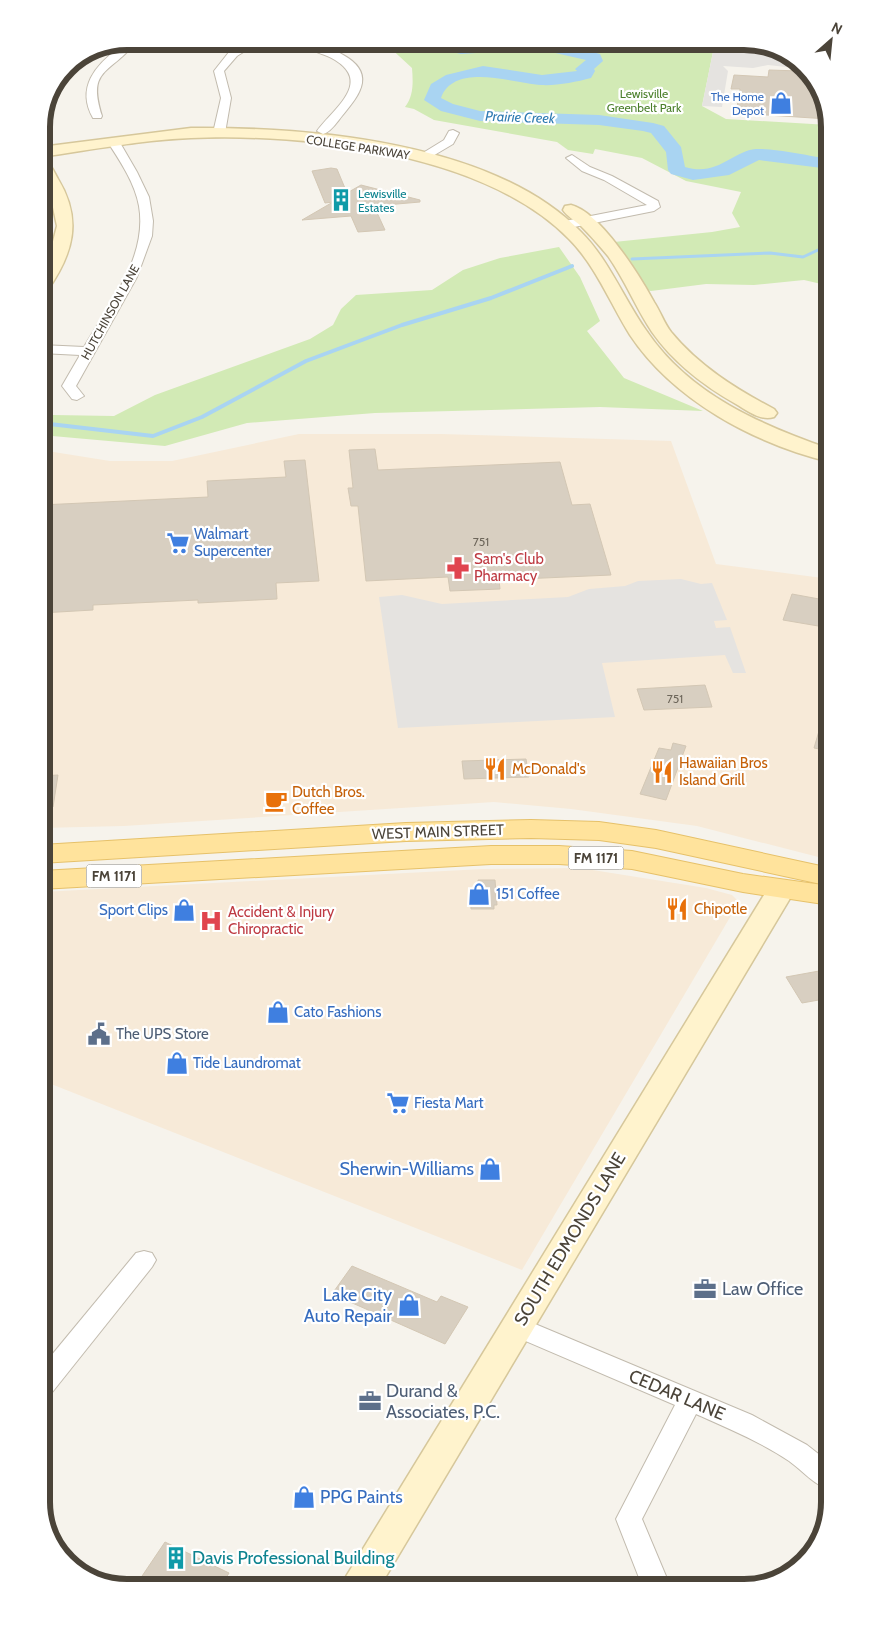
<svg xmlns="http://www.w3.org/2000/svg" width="871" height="1629" font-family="Cabin,sans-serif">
<rect width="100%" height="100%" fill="#f6f3ec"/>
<g fill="#f7ead8">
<polygon points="299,434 441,434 671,441 716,564 830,579 830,860 697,826 571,809 494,802 124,826 41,828 41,450 110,461 172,461"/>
<polygon points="580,868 706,888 732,895 739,902 522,1270 41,1080 41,892 483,869"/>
</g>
<g fill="#d2eab5">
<path d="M715,42l-13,64 24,13 103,6 1,161 -26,-6 -50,5 -48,-1 -55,7 -6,-1 -18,-31 -13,-17 98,-10 28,-5 -8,-14 9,-21 -55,-11 -44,-23 -47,-9 -2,5 -25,-4 -11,-8 -123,-22 -20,-11 -9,-2c9,-11 8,-26 7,-39l-25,-23z"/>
<polygon points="559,247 580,277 600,321 587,331 624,378 703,411 600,407 375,413 247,423 165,446 41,435 41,406 53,415 114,416 155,395 310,339 333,325 341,309 356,295 432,290 463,270 500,258"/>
</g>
<g fill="#e5e3e0">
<polygon points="750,41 796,59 804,69 768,65 753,68 723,66 728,71 722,107 702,106 715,42"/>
<polygon points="681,579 701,584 712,583 727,620 714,621 716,628 730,627 746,673 733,673 725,655 602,663 615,717 398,728 379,597 402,595 442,604 568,597 589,589 625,586 638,581"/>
</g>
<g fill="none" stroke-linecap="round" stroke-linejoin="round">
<polyline stroke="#a9d4f2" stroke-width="3" points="632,259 770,253 803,257 818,250 830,253"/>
<polyline stroke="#a9d4f2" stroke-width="4" points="41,423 153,436 202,417 306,361 402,325 491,298 572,266"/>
<path fill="#a9d4f2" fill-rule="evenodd" d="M560,43l40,11 3,7 -9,8 1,2 -4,7c-15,4 -35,8 -50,7 -28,-2 -87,-23 -100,13l12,6 27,7 119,4 54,8 11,3 17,21 4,20c33,10 47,-16 71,-18 18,-1 54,7 74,10v10l-71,-9 -30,15 -36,5 -22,-6 -3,-4 -2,-18 -15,-19 -8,-2 -44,-6 -119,-4 -39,-10 -17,-11 7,-16 15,-9 37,-9 59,9 35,-4 -2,-2 11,-9 -48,-11 -77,5 -13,-3 -7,-7z"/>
</g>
<g fill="#d8cfc1" stroke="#d3c7b4">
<polygon points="769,70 800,71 800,79 812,80 823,94 828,119 736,113 740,89 731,89 734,75 768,77"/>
<polygon points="331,168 337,169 347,193 361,185 420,200 420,202 374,206 385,230 358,232 351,216 302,220 333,202 325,203 312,171"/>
<polygon points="375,449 378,470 560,462 572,505 590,504 611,575 499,580 500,589 450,591 448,577 366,581 358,506 351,506 348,488 353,488 349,450"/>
<polygon points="305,460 319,581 276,583 277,599 198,603 198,600 93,605 93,610 41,613 41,505 208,497 207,481 286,477 284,461"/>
<polygon points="792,594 830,601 830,628 783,620"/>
<polygon points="705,685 712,707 644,710 637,689"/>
<polygon points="819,731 830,733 830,751 814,748"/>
<polygon points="673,743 686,746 666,800 640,794 659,748 671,750"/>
<polygon points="526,759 529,777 464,779 462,761"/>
<polygon points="58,775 53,807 41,807 41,776"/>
<polygon points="478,880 495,880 497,905 494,905 494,909 471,909 470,891 479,891"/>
<polygon points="830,969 830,998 802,1003 786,977"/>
<polygon points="352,1266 437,1302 441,1296 468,1307 445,1344 332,1294"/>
<polygon points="165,1542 229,1573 220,1588 134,1588"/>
</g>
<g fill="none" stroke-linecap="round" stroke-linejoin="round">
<defs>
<g id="street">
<polygon points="240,46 253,46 237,56 224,71 231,98 225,133 223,135 215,135 213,133 221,98 214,71 229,52"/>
<path d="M307,46c18,-2 59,13 55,37 -2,12 -12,23 -20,33 -5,6 -11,16 -19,18l-6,-3c17,-23 55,-48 18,-71 -9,-6 -21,-7 -28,-14z"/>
<path d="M120,47h12c-26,28 -44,24 -30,69l-1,2h-8c-17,-30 2,-53 27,-71z"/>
<polygon points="453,130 459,133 453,144 426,160 418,160 418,156 444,140 449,131"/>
<path d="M113,138l6,3 18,31 12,25 4,24 -1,15 -15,41 -61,109 8,10 -7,4 -5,-1 -10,-13 18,-31 -39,-2v-8l43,2c24,-42 64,-89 55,-141 -4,-23 -19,-45 -32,-65z"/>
<polygon points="572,155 590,167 612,176 658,201 660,207 654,211 564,229 560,228 558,225 560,222 647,205 604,180 582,171 566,158"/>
<polygon points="144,1251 152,1253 156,1260 152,1267 50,1395 41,1398 41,1368 136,1253"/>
<path d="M516,1316l236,99 55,30 23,18v27c-16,-5 -27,-19 -41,-29 -28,-19 -62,-33 -93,-47l-54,105 29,69h-28l-27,-69 59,-114 -168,-72 -3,-7 3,-7z"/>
</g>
<g id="secondary">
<path d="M191,128c119,-1 303,14 390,104 29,29 43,68 67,101 43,62 113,92 182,116v13c-75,-18 -157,-62 -200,-127 -20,-32 -34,-69 -61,-96 -84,-86 -264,-106 -378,-101 -50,2 -100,12 -150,19v-10z"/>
<path d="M41,159c9,2 13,13 17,20 25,41 15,75 -11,112l-6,1v-21l9,-18 7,-27 -6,-28 -10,-20z"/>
<path d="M571,205c29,7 69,71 83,97 6,9 10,21 17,30 28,34 65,57 103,77l3,4 -3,4c-14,4 -26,-6 -38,-13 -32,-18 -63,-42 -84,-72 -16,-24 -27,-52 -44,-76 -9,-11 -18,-21 -28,-31 -6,-5 -13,-9 -17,-15l2,-4z"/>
<polygon points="781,881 791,884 795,890 379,1588 339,1588 767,890 771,884"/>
</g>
<g id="primary">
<polygon points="531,820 599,822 656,830 830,868 830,886 656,848 599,840 531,838 406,841 41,863 41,845 406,823"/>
<polygon points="491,846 559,846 632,851 743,874 830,886 830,905 743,892 632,869 559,864 491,864 41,889 41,871"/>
</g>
</defs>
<use href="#street" stroke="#c2bbae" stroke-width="2"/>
<use href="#secondary" stroke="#d6c79b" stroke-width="3"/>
<use href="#primary" stroke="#e6c16a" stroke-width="2"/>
<use href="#street" fill="#fff" fill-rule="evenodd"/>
<use href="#secondary" fill="#fff3cd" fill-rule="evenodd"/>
<use href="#primary" fill="#ffe39c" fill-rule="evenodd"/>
</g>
<defs>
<symbol id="shop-bare" viewBox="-9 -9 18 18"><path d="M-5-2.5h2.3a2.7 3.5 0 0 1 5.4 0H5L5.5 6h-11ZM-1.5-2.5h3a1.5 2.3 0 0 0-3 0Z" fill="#3f7fe0" stroke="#fff" stroke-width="2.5" paint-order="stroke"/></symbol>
<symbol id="building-bare" viewBox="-9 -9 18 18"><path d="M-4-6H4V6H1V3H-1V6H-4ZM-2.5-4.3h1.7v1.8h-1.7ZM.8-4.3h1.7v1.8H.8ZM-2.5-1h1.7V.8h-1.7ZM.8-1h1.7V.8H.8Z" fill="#0f9aa8" stroke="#fff" stroke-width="2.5" paint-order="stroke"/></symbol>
<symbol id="supermarket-bare" viewBox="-9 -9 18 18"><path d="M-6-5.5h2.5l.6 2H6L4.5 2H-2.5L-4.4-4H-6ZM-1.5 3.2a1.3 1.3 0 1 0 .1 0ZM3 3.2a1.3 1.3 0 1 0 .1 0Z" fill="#3f7fe0" stroke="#fff" stroke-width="2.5" paint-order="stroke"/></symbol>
<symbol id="pharmacy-bare" viewBox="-9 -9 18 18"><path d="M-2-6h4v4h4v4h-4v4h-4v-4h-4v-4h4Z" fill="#e0444e" stroke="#fff" stroke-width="2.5" paint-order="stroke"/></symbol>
<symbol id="restaurant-bare" viewBox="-9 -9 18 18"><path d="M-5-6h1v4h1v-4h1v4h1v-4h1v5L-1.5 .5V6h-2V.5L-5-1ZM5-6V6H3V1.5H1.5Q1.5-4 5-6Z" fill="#e8710a" stroke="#fff" stroke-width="2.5" paint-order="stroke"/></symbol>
<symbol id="cafe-bare" viewBox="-9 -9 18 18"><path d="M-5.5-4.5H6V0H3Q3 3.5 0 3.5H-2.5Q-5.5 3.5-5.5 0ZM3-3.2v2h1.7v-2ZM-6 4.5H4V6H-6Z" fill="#e8710a" stroke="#fff" stroke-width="2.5" paint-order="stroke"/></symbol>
<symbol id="hospital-bare" viewBox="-9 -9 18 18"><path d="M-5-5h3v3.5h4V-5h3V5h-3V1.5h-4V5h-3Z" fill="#e0444e" stroke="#fff" stroke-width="2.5" paint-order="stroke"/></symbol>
<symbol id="civic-bare" viewBox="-9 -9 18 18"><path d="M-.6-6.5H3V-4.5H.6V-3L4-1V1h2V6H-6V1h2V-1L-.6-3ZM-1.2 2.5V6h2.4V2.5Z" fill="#5c6f8a" stroke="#fff" stroke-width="2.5" paint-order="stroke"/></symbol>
<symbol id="office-bare" viewBox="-9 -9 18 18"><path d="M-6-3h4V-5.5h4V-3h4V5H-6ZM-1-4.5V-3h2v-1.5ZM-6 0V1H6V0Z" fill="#5c6f8a" stroke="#fff" stroke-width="2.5" paint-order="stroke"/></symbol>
</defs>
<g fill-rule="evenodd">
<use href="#shop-bare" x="765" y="87" width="32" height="32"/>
<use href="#building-bare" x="325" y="184" width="32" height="32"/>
<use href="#supermarket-bare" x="162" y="527" width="32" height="32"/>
<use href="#pharmacy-bare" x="442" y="552" width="32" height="32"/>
<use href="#restaurant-bare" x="479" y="753" width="32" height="32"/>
<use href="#restaurant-bare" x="646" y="756" width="32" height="32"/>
<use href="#cafe-bare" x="260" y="785" width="32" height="32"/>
<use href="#shop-bare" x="463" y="878" width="32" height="32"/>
<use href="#restaurant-bare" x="661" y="893" width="32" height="32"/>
<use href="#shop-bare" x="168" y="894" width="32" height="32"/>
<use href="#hospital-bare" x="195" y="905" width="32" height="32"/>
<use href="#shop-bare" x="262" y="996" width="32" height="32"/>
<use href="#civic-bare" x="83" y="1018" width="32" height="32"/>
<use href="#shop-bare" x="161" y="1047" width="32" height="32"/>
<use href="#supermarket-bare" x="382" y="1087" width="32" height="32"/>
<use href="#shop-bare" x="474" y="1153" width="32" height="32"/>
<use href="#office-bare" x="689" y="1273" width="32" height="32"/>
<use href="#shop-bare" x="393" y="1289" width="32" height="32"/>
<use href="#office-bare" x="354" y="1385" width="32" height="32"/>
<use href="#shop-bare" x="288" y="1481" width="32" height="32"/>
<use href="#building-bare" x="160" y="1542" width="32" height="32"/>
</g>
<g text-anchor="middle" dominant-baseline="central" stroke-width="4.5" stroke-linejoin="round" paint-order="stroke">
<g font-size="12" fill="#4a7f2a" stroke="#fff">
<text x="644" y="93">Lewisville<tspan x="644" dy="14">Greenbelt Park</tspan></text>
</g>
<g font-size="12" fill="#366cbe" stroke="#fff" text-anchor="end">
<text x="764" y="96">The Home<tspan x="764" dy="14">Depot</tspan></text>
</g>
<g font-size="12" fill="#4b4439" stroke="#fff">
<text transform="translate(358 147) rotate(9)">COLLEGE PARKWAY</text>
<text transform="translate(110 312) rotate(-61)">HUTCHINSON LANE</text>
</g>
<g font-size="12" fill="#0d838f" stroke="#fff" text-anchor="start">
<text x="358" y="193">Lewisville<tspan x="358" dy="14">Estates</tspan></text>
</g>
<g font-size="12" fill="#6e675b">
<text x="481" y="541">751</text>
<text x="675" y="698">751</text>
</g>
<g font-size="14" font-style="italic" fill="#2e7ab2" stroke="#fff">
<text transform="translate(520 117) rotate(2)">Prairie Creek</text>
</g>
<g fill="#fff" stroke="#817c74" stroke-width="1">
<rect x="568.5" y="846.5" width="55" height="23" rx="4"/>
<rect x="86.5" y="864.5" width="55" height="23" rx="4"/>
</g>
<g font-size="14" font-weight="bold" fill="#4b4439">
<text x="596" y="858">FM 1171</text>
<text x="114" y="876">FM 1171</text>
</g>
<g font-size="15" fill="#366cbe" stroke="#fff" text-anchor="start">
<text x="194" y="534">Walmart<tspan x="194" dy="17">Supercenter</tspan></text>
<text x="496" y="894">151 Coffee</text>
<text x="168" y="910" text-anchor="end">Sport Clips</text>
<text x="294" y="1012">Cato Fashions</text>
<text x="193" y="1063">Tide Laundromat</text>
<text x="414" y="1103">Fiesta Mart</text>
</g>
<g font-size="15" fill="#be3a42" stroke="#fff" text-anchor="start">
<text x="474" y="559">Sam's Club<tspan x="474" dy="17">Pharmacy</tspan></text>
<text x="228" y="912">Accident &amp; Injury<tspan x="228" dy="17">Chiropractic</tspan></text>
</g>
<g font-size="15" fill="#c56008" stroke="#fff" text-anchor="start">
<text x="679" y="763">Hawaiian Bros<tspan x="679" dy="17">Island Grill</tspan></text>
<text x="512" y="769">McDonald's</text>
<text x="292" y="792">Dutch Bros.<tspan x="292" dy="17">Coffee</tspan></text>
<text x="694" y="909">Chipotle</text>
</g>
<g font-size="15" fill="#4b4439" stroke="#fff">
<text transform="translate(438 832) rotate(-2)">WEST MAIN STREET</text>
</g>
<g font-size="15" fill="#4e5e75" stroke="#fff" text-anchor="start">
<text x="116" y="1034">The UPS Store</text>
</g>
<g font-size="18" fill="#366cbe" stroke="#fff" text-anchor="end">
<text x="474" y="1169">Sherwin-Williams</text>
<text x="392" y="1295">Lake City<tspan x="392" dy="21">Auto Repair</tspan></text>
<text x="320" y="1497" text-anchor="start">PPG Paints</text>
</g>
<g font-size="18" fill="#4b4439" stroke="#fff">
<text transform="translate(570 1239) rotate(-59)">SOUTH EDMONDS LANE</text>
<text transform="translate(677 1395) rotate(23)">CEDAR LANE</text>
</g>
<g font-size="18" fill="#4e5e75" stroke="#fff" text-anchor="start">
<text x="722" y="1289">Law Office</text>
<text x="386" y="1391">Durand &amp;<tspan x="386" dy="21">Associates, P.C.</tspan></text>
</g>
<g font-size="18" fill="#0d838f" stroke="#fff" text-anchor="start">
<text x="192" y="1558">Davis Professional Building</text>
</g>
</g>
<path d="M0 0H871V1629H0ZM127 50H744A77 77 0 0 1 821 127V1502A77 77 0 0 1 744 1579H127A77 77 0 0 1 50 1502V127A77 77 0 0 1 127 50Z" fill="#fff" fill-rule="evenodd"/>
<path fill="none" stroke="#4b4439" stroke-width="6" d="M127 50H744A77 77 0 0 1 821 127V1502A77 77 0 0 1 744 1579H127A77 77 0 0 1 50 1502V127A77 77 0 0 1 127 50Z"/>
<g transform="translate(831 40) rotate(27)" stroke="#ffffff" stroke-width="4" paint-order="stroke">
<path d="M0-4L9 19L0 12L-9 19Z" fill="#4b4439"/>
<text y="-8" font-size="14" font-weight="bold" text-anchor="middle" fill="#4b4439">N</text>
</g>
</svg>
